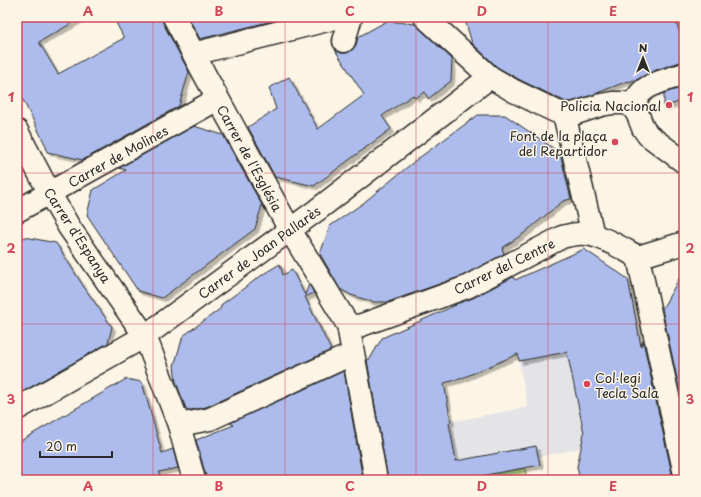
<svg xmlns="http://www.w3.org/2000/svg" width="701" height="497" font-family="'Playpen Sans',sans-serif">
<defs>
<filter id="shadow"><feDropShadow dx="3.5" dy="3.5" stdDeviation="0" flood-color="#0004"/></filter>
</defs>
<rect width="100%" height="100%" fill="#fcf5e5"/>
<filter id="ink" filterUnits="userSpaceOnUse"><feTurbulence type="fractalNoise" baseFrequency=".025" numOctaves="2"/><feDisplacementMap in="SourceGraphic" scale="8" xChannelSelector="R" yChannelSelector="G"/><feConvolveMatrix kernelMatrix="1 2 1 2 8 2 1 2 1" color-interpolation-filters="sRGB"/></filter>
<g filter="url(#ink)">
<polygon fill="#e4e4e7" points="638,326 661,431 538,457 536,446 390,474 383,435 528,407 517,352"/>
<polygon fill="#c7e097" stroke="#798661" points="525,468 527,480 468,480 468,478"/>
<g fill="#adbcec" stroke="#2b2b2b" filter="url(#shadow)">
<polygon points="17,17 83,17 39,42 58,74 124,38 113,17 162,17 163,23 189,72 179,106 83,160 47,152 46,146 17,88"/>
<polygon points="188,17 271,17 272,21 200,39"/>
<polygon points="464,17 674,17 684,44 684,62 680,62 656,70 638,79 628,82 628,81 592,95 571,102 566,102 560,99 520,80 497,67 472,43"/>
<polygon points="387,21 415,24 452,59 451,81 428,99 425,92 415,98 413,95 382,116 391,129 314,186 275,177 248,127 276,109 269,88 289,77 318,129 364,95 335,50 341,53 347,53 352,50 356,45 358,37"/>
<polygon points="684,87 684,100 664,107 664,93"/>
<polygon points="478,115 505,115 560,153 571,199 563,201 523,234 502,248 504,254 462,276 388,302 373,302 351,295 340,289 320,254 330,226 362,204 416,160"/>
<polygon points="194,126 223,135 262,205 255,229 162,298 138,291 87,215 93,190 126,170 119,168"/>
<polygon points="25,237 56,243 84,287 112,327 108,343 17,395 17,242"/>
<polygon points="584,249 628,279 641,346 643,341 672,474 670,474 671,480 580,480 577,467 584,433 567,352 519,361 518,354 460,379 444,383 451,422 449,423 456,461 536,446 540,465 459,480 388,480 367,360 370,359 382,338 456,305 453,305 473,298 513,277 515,280"/>
<polygon points="280,264 283,275 292,270 305,295 309,284 314,293 305,297 331,350 206,407 191,410 186,409 176,382 174,366 183,336 220,309 222,304 265,273"/>
<polygon points="684,270 684,411 662,309"/>
<polygon points="344,371 363,480 207,480 196,440 234,425 230,423"/>
<polygon points="126,379 142,382 162,453 173,449 178,468 159,472 161,480 17,480 17,443"/>
</g>
<g fill="none" stroke-linecap="round" stroke-linejoin="round">
<defs>
<g id="pedestrian">
<polyline points="201,52 339,17"/>
<polyline points="564,114 593,235"/>
<polyline points="179,425 210,419 343,358"/>
</g>
<g id="minor">
<polyline points="174,17 206,77 290,230 348,325 376,480"/>
<polyline points="425,17 490,77 514,91 555,111 564,114 573,114 601,105 613,103 624,103 630,105 635,110 638,115 643,128 648,135 684,162"/>
<polyline points="344,41 351,17"/>
<path d="M635,110c0,-6 0,-11 4,-15 8,-12 32,-16 45,-21"/>
<polyline points="17,131 50,194 69,227 145,336 179,425 194,480"/>
<polyline points="17,211 218,99"/>
<polyline points="638,257 684,470"/>
<path d="M348,325l11,1 108,-39 95,-50c5,-1 11,-3 16,-3 19,-2 43,14 60,23l46,-14"/>
<polyline points="17,409 145,336 317,210 490,77"/>
</g>
</defs>
<use href="#pedestrian" stroke="#2b2b2b" stroke-width="25"/>
<use href="#minor" stroke="#2b2b2b" stroke-width="25"/>
<use href="#pedestrian" stroke="#fcf5e5" stroke-width="22"/>
<use href="#minor" stroke="#fcf5e5" stroke-width="22"/>
</g>
</g>
<path fill="none" stroke="#d1495b" stroke-width="1" stroke-opacity="0.55" d="M153,17v463M285,17v463M416,17v463M548,17v463M17,173h667M17,324h667"/>
<g fill="#d1495b" stroke="#fcf5e5" stroke-width="1.5">
<circle cx="669" cy="105" r="4"/>
<circle cx="615" cy="142" r="4"/>
<circle cx="587" cy="384" r="4"/>
</g>
<g text-anchor="middle" dominant-baseline="central" stroke-width="3" stroke-linejoin="round" paint-order="stroke">
<g font-size="13" fill="#2b2b2b" stroke="#fcf5e5" text-anchor="end">
<text x="661" y="105">Policia Nacional</text>
<text x="607" y="135">Font de la plaça<tspan x="607" dy="15">del Repartidor</tspan></text>
<text x="595" y="377" text-anchor="start">Col·legi<tspan x="595" dy="15">Tecla Sala</tspan></text>
</g>
<g font-size="13" fill="#2b2b2b" stroke="#fcf5e5">
<text transform="translate(118 156) rotate(-29)">Carrer de Molines</text>
<text transform="translate(250 158) rotate(61)">Carrer de l'Església</text>
<text transform="translate(78 235) rotate(57)">Carrer d'Espanya</text>
<text transform="translate(259 252) rotate(-36)">Carrer de Joan Pallarès</text>
<text transform="translate(504 266) rotate(-26)">Carrer del Centre</text>
</g>
</g>
<rect width="701" height="497" fill="none" stroke="#fcf5e5" stroke-width="44"/>
<g transform="translate(643 58)" stroke="#fcf5e5" stroke-width="3" paint-order="stroke">
<path d="M0-3L7 15L0 10L-7 15Z" fill="#2b2b2b"/>
<text y="-6" font-size="11" font-weight="bold" text-anchor="middle" fill="#2b2b2b">N</text>
</g>
<path d="M40 451v6h72v-6" fill="none" stroke="#2b2b2b" stroke-width="2"/>
<text x="46" y="451" font-size="12" fill="#2b2b2b" stroke="#fcf5e5" stroke-width="3" paint-order="stroke">20 m</text>
<rect x="22" y="22" width="657" height="453" fill="none" stroke="#d1495b" stroke-width="1.5"/>
<g font-size="13" text-anchor="middle" font-weight="bold" fill="#d1495b">
<text x="88" y="16">A</text>
<text x="219" y="16">B</text>
<text x="350" y="16">C</text>
<text x="482" y="16">D</text>
<text x="613" y="16">E</text>
<text x="11" y="102">1</text>
<text x="690" y="102">1</text>
<text x="11" y="253">2</text>
<text x="690" y="253">2</text>
<text x="11" y="404">3</text>
<text x="690" y="404">3</text>
<text x="88" y="491">A</text>
<text x="219" y="491">B</text>
<text x="350" y="491">C</text>
<text x="482" y="491">D</text>
<text x="613" y="491">E</text>
</g>
</svg>
